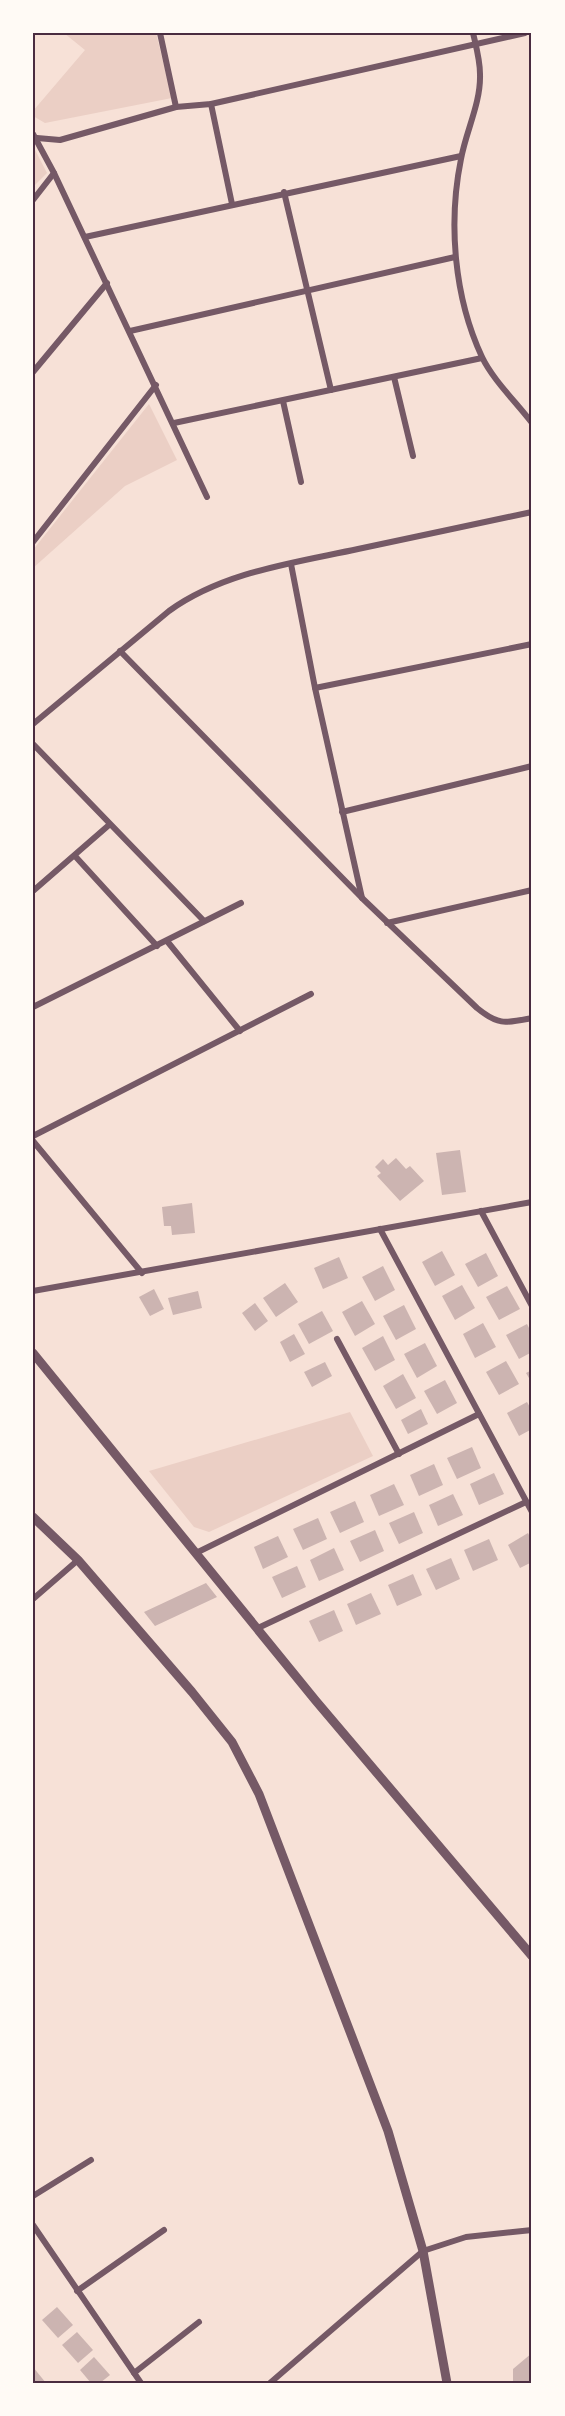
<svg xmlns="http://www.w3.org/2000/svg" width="565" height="2416" font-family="Barlow,sans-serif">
<rect width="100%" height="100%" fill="#f7e1d7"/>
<g fill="#ebcfc5">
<polygon points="64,33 156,33 172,98 45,123 33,116 33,111 85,50"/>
<polygon points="33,146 47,173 33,187"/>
<polygon points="149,404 177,460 125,486 33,568 33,550"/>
<polygon points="350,1412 373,1456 209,1532 194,1527 149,1471"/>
</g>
<g fill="#ccb4b1">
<polygon points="460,1150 466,1192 442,1195 436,1153"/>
<polygon points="396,1158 406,1169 410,1166 424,1181 400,1201 377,1176 381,1173 375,1167 383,1159 388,1165"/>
<polygon points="192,1203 195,1233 172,1235 171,1226 164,1226 162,1207"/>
<polygon points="442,1251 455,1275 435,1286 422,1262"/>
<polygon points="486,1253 498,1276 478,1287 465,1264"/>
<polygon points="339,1257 348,1278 323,1289 314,1268"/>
<polygon points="383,1266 395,1290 375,1301 362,1277"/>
<polygon points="285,1283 298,1302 276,1317 263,1298"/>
<polygon points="462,1285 475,1308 455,1320 442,1296"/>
<polygon points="507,1286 520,1309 499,1320 486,1297"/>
<polygon points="154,1289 164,1309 150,1316 139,1297"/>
<polygon points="198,1291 202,1308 173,1315 168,1298"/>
<polygon points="362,1301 375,1324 355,1336 342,1312"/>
<polygon points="255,1303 268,1321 255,1331 242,1313"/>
<polygon points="404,1305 416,1329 396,1340 383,1316"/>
<polygon points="322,1311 333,1331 309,1344 298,1324"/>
<polygon points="483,1323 496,1347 475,1358 463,1334"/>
<polygon points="527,1324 532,1334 532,1352 519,1359 506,1335"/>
<polygon points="294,1334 305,1354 290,1362 280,1342"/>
<polygon points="383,1336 395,1360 375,1371 362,1348"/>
<polygon points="425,1343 437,1366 417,1378 404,1354"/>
<polygon points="506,1361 519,1384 499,1395 486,1372"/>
<polygon points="325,1362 332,1376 312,1387 304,1372"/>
<polygon points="532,1370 532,1383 526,1373"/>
<polygon points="403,1374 416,1398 396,1409 383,1386"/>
<polygon points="445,1380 457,1403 437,1414 424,1391"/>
<polygon points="527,1402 532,1411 532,1429 519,1436 507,1413"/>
<polygon points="421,1409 428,1424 408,1434 401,1420"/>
<polygon points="472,1447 481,1468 457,1479 447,1458"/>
<polygon points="434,1464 443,1485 419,1496 410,1475"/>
<polygon points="494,1473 504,1494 479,1505 470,1484"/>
<polygon points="394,1484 404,1505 379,1516 370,1495"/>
<polygon points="453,1494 463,1515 438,1526 429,1505"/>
<polygon points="355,1501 364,1522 340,1533 330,1512"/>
<polygon points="414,1512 423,1533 399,1544 389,1523"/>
<polygon points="318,1518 327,1539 303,1550 293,1529"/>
<polygon points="375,1530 384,1551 360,1562 350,1541"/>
<polygon points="528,1533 532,1541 532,1562 520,1568 508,1545"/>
<polygon points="278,1536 288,1557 263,1569 254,1547"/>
<polygon points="489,1539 498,1560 473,1571 464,1550"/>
<polygon points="334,1548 344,1570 319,1581 310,1560"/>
<polygon points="451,1558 460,1579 436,1590 426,1569"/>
<polygon points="297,1566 306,1587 282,1598 272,1577"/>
<polygon points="413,1574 422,1595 397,1606 388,1585"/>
<polygon points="206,1583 217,1597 155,1626 144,1612"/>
<polygon points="371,1593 381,1614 356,1625 347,1604"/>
<polygon points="334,1610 343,1631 319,1642 309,1621"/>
<polygon points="57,2307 73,2325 58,2338 42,2320"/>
<polygon points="77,2332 93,2350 78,2363 62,2345"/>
<polygon points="532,2353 532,2383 513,2383 513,2369"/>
<polygon points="94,2357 110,2375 100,2383 91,2383 80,2370"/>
<polygon points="33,2367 46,2383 33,2383"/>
</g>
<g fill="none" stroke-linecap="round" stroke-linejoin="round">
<g stroke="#755966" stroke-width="6">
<polyline points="160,33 176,107"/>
<path d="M473,33c3,13 7,27 7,41 1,29 -14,57 -19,85 -13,64 -7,138 21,198 11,23 34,45 50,66"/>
<polyline points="211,104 232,204"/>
<polyline points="33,134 54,173 207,497"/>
<polyline points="37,138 60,140 176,107 211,104 525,33"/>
<polyline points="284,192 331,390"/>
<polyline points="33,200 54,173"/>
<polyline points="85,237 461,156"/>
<polyline points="130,331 455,257"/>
<polyline points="33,372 107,283"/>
<polyline points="394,377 413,456"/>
<polyline points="283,401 301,482"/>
<polyline points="174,423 482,358"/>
<polyline points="33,542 156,385"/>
<polyline points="291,564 315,688 362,898"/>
<path d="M120,651l242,247 115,110c22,18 29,15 55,10"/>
<polyline points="315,688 532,644"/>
<path d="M33,724l136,-113c54,-39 124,-48 189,-62 58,-12 116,-25 174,-37"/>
<polyline points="33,744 204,921"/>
<polyline points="342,812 532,766"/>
<polyline points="75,856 157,946"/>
<polyline points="33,891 109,825"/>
<polyline points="387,923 532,890"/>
<polyline points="167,941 240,1031"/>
<polyline points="33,1007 241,903"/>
<polyline points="33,1136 311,994"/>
<polyline points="33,1141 142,1273"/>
<polyline points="481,1211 532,1306"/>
<polyline points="380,1229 532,1512"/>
<polyline points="33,1291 532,1202"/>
<polyline points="337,1339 399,1454"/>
<polyline points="198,1552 479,1414"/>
<polyline points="33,1599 78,1560"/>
<polyline points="258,1628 526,1502"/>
<polyline points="33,2196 91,2160"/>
<polyline points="33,2225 141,2383"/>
<polyline points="77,2291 164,2230"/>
<polyline points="134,2373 199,2322"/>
<polyline points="270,2383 423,2251 466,2237 532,2230"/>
</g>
<g stroke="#755966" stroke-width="9">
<polyline points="33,1353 316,1701 532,1956"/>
<polyline points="33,1517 78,1560 192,1692 232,1742 259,1794 388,2131 423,2251 447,2383"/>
</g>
</g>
<rect width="565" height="2416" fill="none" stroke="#fffaf5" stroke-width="69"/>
<rect x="34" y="34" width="496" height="2348" fill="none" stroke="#4a2c40" stroke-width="2"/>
</svg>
